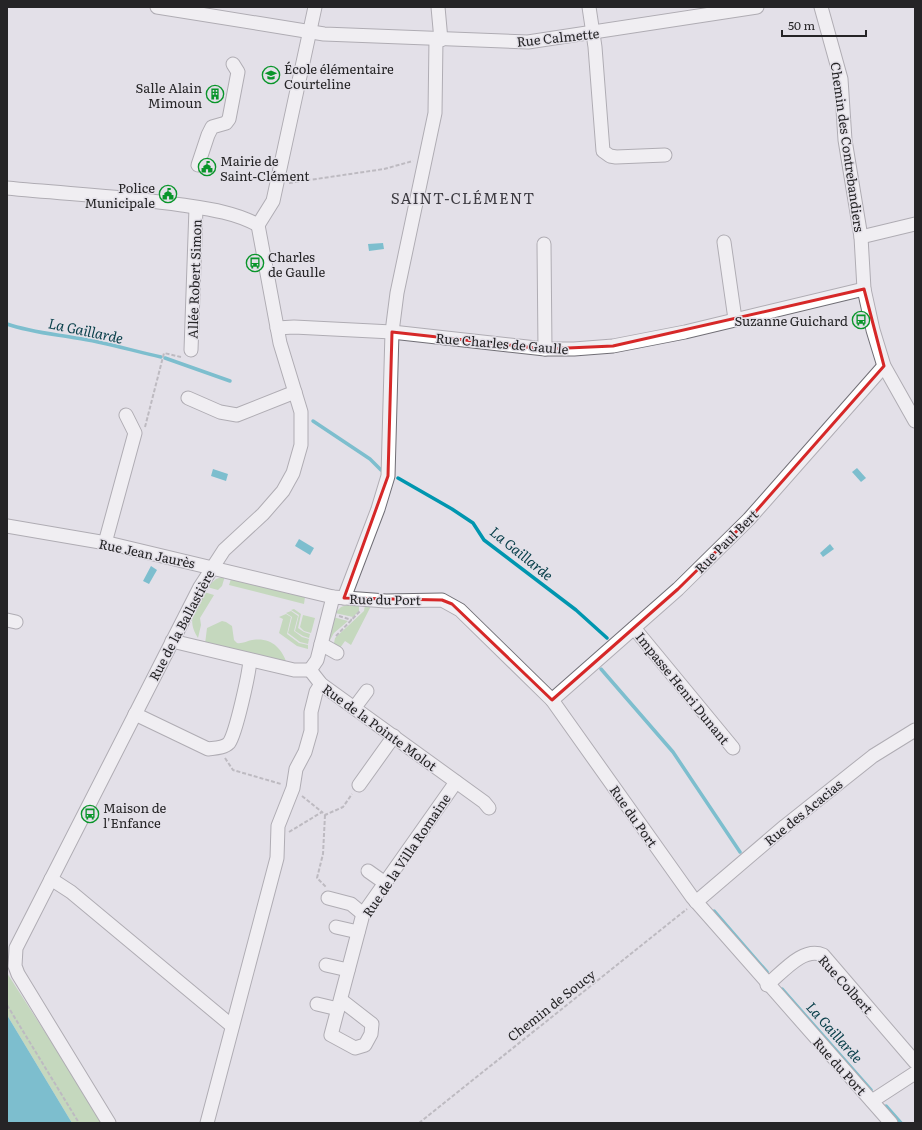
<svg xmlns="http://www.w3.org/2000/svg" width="922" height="1130" font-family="Literata,serif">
<rect width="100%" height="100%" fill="#e3e0e8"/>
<g fill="#9fce8d">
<polygon points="225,576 222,586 218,590 207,587 216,579"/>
<polygon points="231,579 305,597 304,604 229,585"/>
<path d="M204,592l10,3 -14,23 1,7 -3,13c-12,-19 -3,-28 6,-46z"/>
<polygon points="350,604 359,605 359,611 353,617 335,613 341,607"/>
<polygon points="365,605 371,606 351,645 345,641 340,648 334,643 335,638 364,611"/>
<polygon points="294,609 301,614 298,628 304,632 310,634 309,638 303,636 295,631 299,615 291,610"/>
<polygon points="291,611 298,616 294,631 302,637 309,639 308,644 300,642 288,633 292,617 286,613"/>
<polygon points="286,614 291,617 287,634 299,643 308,645 308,649 297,646 279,633 283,619 279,617"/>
<polygon points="303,615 315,618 311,633 304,631 300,627"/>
<polygon points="333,617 348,621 334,633 330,640 329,639"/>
<path d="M222,621l4,1 6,4 2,14 3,3c5,1 10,-2 15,-3 19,-3 30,8 35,24l-82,-20 2,-16z"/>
<polygon points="7,973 88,1099 101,1123 72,1123 7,1015"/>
</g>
<g fill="#0096af">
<polygon points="383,243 384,249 369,251 368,244"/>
<polygon points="857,468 866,478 861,482 852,472"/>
<polygon points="213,469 228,474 226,481 211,476"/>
<polygon points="299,539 314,548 310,555 295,546"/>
<polygon points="830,544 834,549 823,557 820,553"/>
<polygon points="151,566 157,570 149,584 143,581"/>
<polygon points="7,1015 72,1123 7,1123"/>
</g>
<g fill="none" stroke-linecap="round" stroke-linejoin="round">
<g stroke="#0096af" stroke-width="3.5">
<path d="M7,324c23,8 46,10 69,14 29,4 57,13 85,19"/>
<polyline points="165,358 230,381"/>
<polyline points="313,421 370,459 381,470"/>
<polyline points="398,478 452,509 473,523 484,540 576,610 607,638"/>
<polyline points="601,669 673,752 740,852"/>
<polyline points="714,911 767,972"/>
<polyline points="782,989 871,1090"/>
<polyline points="886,1106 901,1123"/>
</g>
<defs>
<g id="minor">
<polyline points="157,7 324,34 528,42 757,7"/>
<polyline points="438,7 441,40"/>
<polyline points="589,7 595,47 603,151 610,156 616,157 665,155"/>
<polyline points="821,7 841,79 845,140 861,237 864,289 873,330 884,366 915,421"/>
<polyline points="198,165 208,135 212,127 226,123 229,119 238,72 233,64"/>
<path d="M7,188c59,6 117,8 175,17 27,4 52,7 76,20"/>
<polyline points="258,225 273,201 315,7"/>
<polyline points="861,237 915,224"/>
<polyline points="724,242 735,319"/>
<polyline points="544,244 545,349"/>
<polyline points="277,328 294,327 392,332 545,349 574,349 613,346 685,332 864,289"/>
<polyline points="191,350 196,208"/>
<polyline points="188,398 220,412 237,415 295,392"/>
<polyline points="7,526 112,544 333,597 386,601 442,600 460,610 552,700 692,897 891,1123"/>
<polyline points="105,543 135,433 126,415"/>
<polyline points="344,598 378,509 388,476 392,332 397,293 435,113 436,39"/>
<polyline points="7,620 16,622"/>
<polyline points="634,628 733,748"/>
<polyline points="172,641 294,670 310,670"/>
<polyline points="321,644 337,653"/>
<polyline points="310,670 321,684 484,802 489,808"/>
<polyline points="310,670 317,660 333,597"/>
<polyline points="552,700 678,589 749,519 884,366"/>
<polyline points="355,707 367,691"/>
<path d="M135,714l73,35c7,-1 16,-1 21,-6 7,-10 20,-69 21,-83"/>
<polyline points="359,785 394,736"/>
<polyline points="368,871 385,883"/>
<polyline points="51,879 71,892 232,1026"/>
<polyline points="328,898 351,904 363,914"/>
<polyline points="696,902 785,826 873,756 915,730"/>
<polyline points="336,927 358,932"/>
<polyline points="326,965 348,970"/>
<path d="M767,985c15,-12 36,-39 56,-30l92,107"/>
<polyline points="341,1000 372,1024 371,1034 365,1045 355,1048 331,1035 363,914 456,782"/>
<polyline points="317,1004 338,1009"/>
<polyline points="872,1101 915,1073"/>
<polyline points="109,1123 18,974 15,966 16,948 200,587 224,550 263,514 283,491 293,473 301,445 301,412 280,343 258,225"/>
<polyline points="207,1123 277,858 278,826 293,788 296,769 305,752 311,731 311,712 316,692 321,684"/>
</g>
</defs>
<use href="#minor" stroke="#706e75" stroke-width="15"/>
<g stroke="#8f8d92" stroke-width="2" stroke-dasharray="4 2" stroke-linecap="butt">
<polyline points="289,183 384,169 413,161"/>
<polyline points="145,427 164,353 181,357"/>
<polyline points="339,616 352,620"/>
<polyline points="336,636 361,610"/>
<polyline points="225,758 233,770 281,784"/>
<polyline points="302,796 322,812"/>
<polyline points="325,815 323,854 317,878 326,887"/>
<polyline points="289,832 322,812 325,815 343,807 352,794"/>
<polyline points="7,1005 79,1123"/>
<polyline points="419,1123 687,909"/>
</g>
<use href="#minor" stroke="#fff" stroke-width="13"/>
</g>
<path d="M0 0H922V1130H0ZM864,289l20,77 -135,153 -71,70 -126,111 -100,-96 -10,-4 -98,-2 44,-122 4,-144 153,17 68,-3z" fill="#e3e0e8" fill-opacity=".55" fill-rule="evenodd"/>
<path fill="none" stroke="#d62828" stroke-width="3" stroke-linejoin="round" d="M864,289l20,77 -135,153 -71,70 -126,111 -100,-96 -10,-4 -98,-2 44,-122 4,-144 153,17 68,-3z"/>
<defs>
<symbol id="school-ring" viewBox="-11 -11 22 22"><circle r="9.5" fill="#e3e0e8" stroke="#09952a" stroke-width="1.5"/><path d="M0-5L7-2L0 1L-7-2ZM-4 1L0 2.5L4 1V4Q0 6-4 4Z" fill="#09952a"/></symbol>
<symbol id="building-ring" viewBox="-11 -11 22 22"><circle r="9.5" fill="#e3e0e8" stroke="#09952a" stroke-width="1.5"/><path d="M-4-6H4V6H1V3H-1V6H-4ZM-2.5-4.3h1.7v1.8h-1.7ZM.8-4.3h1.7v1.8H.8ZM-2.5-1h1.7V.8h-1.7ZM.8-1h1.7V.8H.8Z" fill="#09952a"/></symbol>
<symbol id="civic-ring" viewBox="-11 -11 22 22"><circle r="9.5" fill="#e3e0e8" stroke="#09952a" stroke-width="1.5"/><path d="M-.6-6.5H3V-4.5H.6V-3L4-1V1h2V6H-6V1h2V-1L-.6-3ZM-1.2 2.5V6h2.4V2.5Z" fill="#09952a"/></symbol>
<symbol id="bus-ring" viewBox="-11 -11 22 22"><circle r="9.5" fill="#e3e0e8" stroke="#09952a" stroke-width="1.5"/><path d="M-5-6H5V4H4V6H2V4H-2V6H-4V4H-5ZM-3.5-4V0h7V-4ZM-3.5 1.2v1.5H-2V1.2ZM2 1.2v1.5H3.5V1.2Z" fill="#09952a"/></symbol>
</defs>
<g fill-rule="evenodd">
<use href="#school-ring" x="261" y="65" width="20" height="20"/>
<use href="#building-ring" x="205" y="84" width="20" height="20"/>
<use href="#civic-ring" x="197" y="157" width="20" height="20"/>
<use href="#civic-ring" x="158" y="184" width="20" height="20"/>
<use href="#bus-ring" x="245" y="253" width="20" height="20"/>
<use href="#bus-ring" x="851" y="310" width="20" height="20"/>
<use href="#bus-ring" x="80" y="804" width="20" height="20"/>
</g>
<g text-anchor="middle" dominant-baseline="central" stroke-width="3" stroke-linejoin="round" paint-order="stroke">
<g font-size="13" fill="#252426" stroke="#e3e0e8">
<text transform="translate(558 37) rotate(-6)">Rue Calmette</text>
<text transform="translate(848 147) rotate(82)">Chemin des Contrebandiers</text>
<text transform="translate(194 279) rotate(-88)">Allée Robert Simon</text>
<text transform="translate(502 343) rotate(5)">Rue Charles de Gaulle</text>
<text transform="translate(726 541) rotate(-45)">Rue Paul Bert</text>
<text transform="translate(147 553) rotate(12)">Rue Jean Jaurès</text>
<text transform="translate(385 599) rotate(1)">Rue du Port</text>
<text transform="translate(181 625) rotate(-62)">Rue de la Ballastière</text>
<text transform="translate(683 688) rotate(51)">Impasse Henri Dunant</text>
<text transform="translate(380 727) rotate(36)">Rue de la Pointe Molot</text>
<text transform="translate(803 812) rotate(-39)">Rue des Acacias</text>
<text transform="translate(634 816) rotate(55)">Rue du Port</text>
<text transform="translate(406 855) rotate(-56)">Rue de la Villa Romaine</text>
<text transform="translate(846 984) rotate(48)">Rue Colbert</text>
<text transform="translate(551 1005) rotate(-38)">Chemin de Soucy</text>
<text transform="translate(840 1066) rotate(48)">Rue du Port</text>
</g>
<g font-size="13" fill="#252426" stroke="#e3e0e8" text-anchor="start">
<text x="284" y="68">École élémentaire<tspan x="284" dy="15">Courteline</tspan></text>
<text x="202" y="87" text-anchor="end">Salle Alain<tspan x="202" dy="15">Mimoun</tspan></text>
<text x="220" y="160">Mairie de<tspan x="220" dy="15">Saint-Clément</tspan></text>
<text x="155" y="187" text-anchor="end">Police<tspan x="155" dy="15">Municipale</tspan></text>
<text x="268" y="256">Charles<tspan x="268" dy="15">de Gaulle</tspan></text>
<text x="848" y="320" text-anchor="end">Suzanne Guichard</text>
<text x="103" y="807">Maison de<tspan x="103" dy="15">l'Enfance</tspan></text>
</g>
<g font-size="14" font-style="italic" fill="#0b414c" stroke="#e3e0e8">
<text transform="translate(86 330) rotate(12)">La Gaillarde</text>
<text transform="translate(522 553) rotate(39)">La Gaillarde</text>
<text transform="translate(835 1032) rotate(48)">La Gaillarde</text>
</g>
<g font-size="15" letter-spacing="1" fill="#3d3b41" stroke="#e3e0e8">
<text x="463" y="197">SAINT-CLÉMENT</text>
</g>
</g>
<rect width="922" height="1130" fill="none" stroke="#252426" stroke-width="16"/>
<path d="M782 30v6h84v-6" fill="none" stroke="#252426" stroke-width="2"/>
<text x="788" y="30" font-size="12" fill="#252426" stroke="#e3e0e8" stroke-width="3" paint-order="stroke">50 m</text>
</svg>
